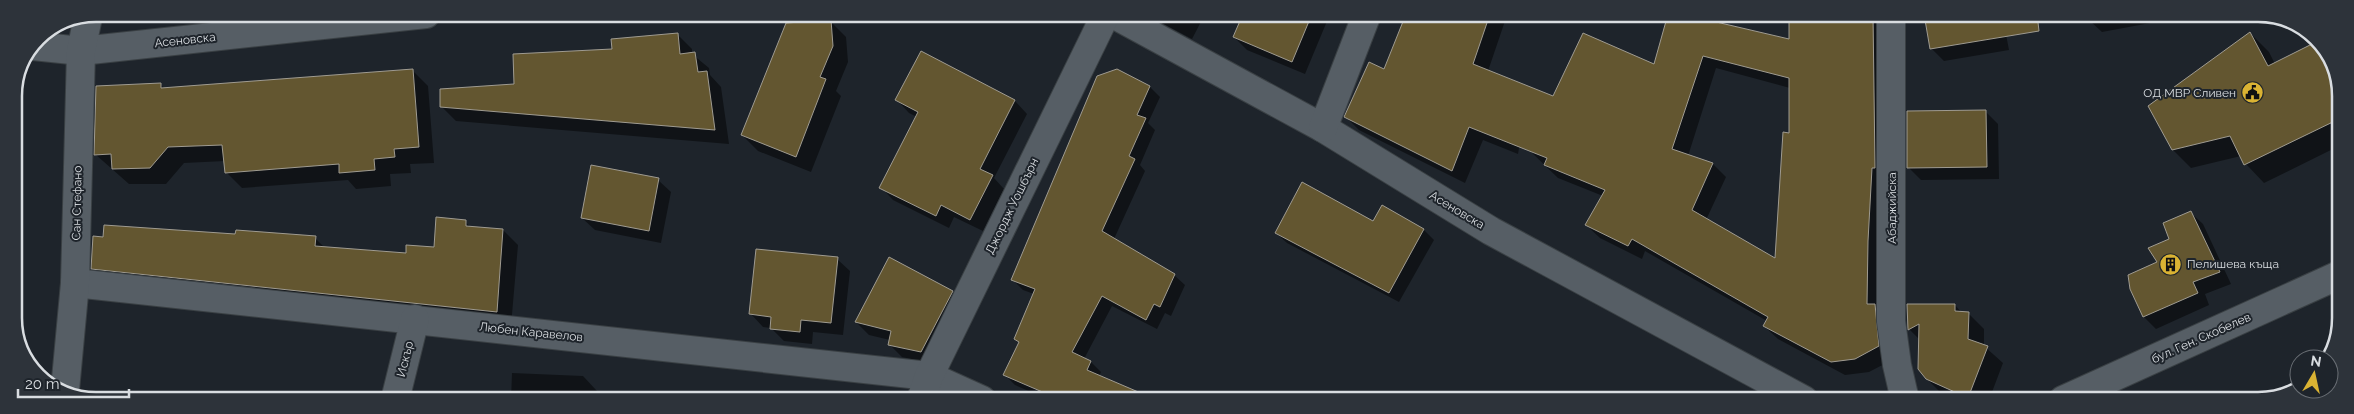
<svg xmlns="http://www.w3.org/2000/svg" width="2354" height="414" font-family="Raleway,sans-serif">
<rect width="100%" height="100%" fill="#1e242b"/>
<g fill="#0007" fill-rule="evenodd">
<polygon points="1145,14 1205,14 1192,39"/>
<polygon points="1244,14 1330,14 1305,74 1247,50 1234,37"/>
<polygon points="1407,14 1541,14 1540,22 1505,21 1488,71 1528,95 1518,154 1483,140 1465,183 1359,130 1346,117 1384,70"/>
<path d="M1670,14l120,26v-26h96l6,346 -23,12 -24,3 -67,-36 -14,-13 3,-5 -122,-70 -3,8 -42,-21 -14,-13 17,-29 -45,-18 -29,-28 126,-85zM1716,68l74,20 1,46 -15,126 -70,-40 20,-43 -13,-13 -25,-8z"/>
<polygon points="1925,14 2066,14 2004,24 2009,50 1944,61 1931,48"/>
<polygon points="2088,14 2167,14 2160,16 2161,21 2102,32 2089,20"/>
<polygon points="830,21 846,37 848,62 836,91 841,96 811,172 758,151 742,135"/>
<polygon points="2250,33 2269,52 2275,64 2339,80 2339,146 2264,183 2246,164 2241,156 2191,168 2173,150"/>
<polygon points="677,34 692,49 692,54 709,68 710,75 721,87 729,144 456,121 441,106 515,86"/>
<polygon points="921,53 1015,101 1027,114 994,178 1004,189 983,231 954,217 949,228 893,200 881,187 917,117 909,113 897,100"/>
<polygon points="412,70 428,86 434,163 410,164 411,173 390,174 391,186 356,189 348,180 242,188 226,172 225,161 184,163 166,184 129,184 95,154 161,85 165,89"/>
<polygon points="1117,71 1150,87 1160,97 1148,123 1155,130 1140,165 1145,171 1114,239 1174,275 1185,285 1171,316 1165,313 1157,329 1112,306 1084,359 1091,362 1101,372 1099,376 1125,400 1049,400 1015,385 1005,375 1020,342 1034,294 1023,290 1013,280"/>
<polygon points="1985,111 1998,124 1999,179 1921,180 1908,167"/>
<polygon points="658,180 671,192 661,243 595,230 582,218"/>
<polygon points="2190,212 2203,224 2231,284 2205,294 2209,305 2156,329 2144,317 2159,263 2171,240"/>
<polygon points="465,221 471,228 503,230 518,245 511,326 107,284 92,269 236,235 315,238 325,248 407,254 435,248"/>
<polygon points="1373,223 1424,230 1434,240 1399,302 1287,243 1276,233"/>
<polygon points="837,259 850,271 843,335 813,332 812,344 784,341 771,328 763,327 751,314"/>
<polygon points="953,292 965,304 934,364 902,357 889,344 890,340 869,335 856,322"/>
<polygon points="1908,305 1955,305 1962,313 1968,313 1984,329 1984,346 2003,363 1989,400 1955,400 1943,395 1926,378 1920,340 1909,329"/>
<polygon points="512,373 583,376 597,391 597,400 511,400"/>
<polygon points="724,393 785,394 791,400 724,400"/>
</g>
<g fill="#635630" stroke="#9f9b91" fill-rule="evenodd">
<polygon points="1243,14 1312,14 1292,62 1233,37"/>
<path d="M1406,14h84l-17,50 80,32 30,-63 71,31 14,-50h14l107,25v-25h84l2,154h-3l-4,73 -1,63h8l4,42 -24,13 -24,3 -68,-36 5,-9 -136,-78 -4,7 -43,-21 20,-35 -61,-25 3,-7 -78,-31 -17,44 -108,-54 25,-55 15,7zM1703,56l86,22v55l-6,-1 -8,126 -83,-48 21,-47 -41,-14z"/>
<polygon points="1924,14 2037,14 2039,31 1930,49"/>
<polygon points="831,20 833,46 820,77 826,79 796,157 741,135 786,23"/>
<polygon points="2250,32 2268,66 2318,41 2339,80 2339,119 2244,165 2230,136 2172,150 2148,106"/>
<polygon points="678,33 680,54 695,52 698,72 707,71 715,130 440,107 440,89 514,84 513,54 612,49 611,39"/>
<polygon points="921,51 1015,100 980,169 993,175 970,220 941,205 936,216 879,188 918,112 895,100"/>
<polygon points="413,69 419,147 394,149 395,157 374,159 375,170 339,173 339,164 225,173 222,145 168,147 150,168 112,169 111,154 94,155 96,86 161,83 161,88"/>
<polygon points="1117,69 1150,86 1137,115 1146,118 1129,156 1135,159 1102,231 1175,274 1160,307 1154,304 1146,320 1102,296 1072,352 1091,361 1087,370 1157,400 1061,400 1003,375 1019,342 1014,339 1035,289 1011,280 1097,76"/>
<polygon points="1986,110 1987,167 1907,168 1907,111"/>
<polygon points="591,165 659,178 649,231 581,218"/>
<polygon points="1302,182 1373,221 1382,205 1424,229 1389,293 1275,233"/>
<polygon points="2191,211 2220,272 2193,282 2198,293 2143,317 2130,289 2128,275 2157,262 2148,248 2169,239 2163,223"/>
<polygon points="436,217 466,220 466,226 503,229 497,312 91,269 93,236 103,237 104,225 235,234 236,230 316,236 315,246 406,253 406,245 434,247"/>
<polygon points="756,249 838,257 831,323 801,320 800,332 770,329 771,317 749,314"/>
<polygon points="889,257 953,291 921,352 888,345 891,331 855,322"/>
<polygon points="1907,304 1955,304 1955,311 1969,312 1968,339 1988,346 1968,398 1926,379 1918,369 1919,324 1908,330"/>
</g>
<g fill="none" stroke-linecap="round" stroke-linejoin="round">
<defs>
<g id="minor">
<polyline points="1113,14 1323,128 1491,231 1804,400"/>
<polyline points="1891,14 1891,321 1897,365 1905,400"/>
<polyline points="33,46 81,51 426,14"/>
<polyline points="1323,128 1367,14"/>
<polyline points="75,283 929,376 982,400"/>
<polyline points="65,390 75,283 81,51 88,17"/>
<polyline points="395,400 415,319"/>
<polyline points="921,400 929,376 1106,14"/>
<polyline points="2063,400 2339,275"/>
</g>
</defs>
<use href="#minor" stroke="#3a4044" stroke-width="30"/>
<use href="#minor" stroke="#565e65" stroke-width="28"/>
</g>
<defs>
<symbol id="civic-disc" viewBox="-11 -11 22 22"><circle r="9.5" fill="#dab333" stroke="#1e242b"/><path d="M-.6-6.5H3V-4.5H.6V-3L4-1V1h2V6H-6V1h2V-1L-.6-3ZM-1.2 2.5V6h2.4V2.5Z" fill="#111"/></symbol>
<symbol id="building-disc" viewBox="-11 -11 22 22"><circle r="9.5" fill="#dab333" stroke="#1e242b"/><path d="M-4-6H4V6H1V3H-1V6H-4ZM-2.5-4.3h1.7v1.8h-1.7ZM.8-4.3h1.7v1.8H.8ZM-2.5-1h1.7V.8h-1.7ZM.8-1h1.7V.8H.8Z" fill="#111"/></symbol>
</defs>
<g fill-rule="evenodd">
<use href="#civic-disc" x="2240" y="80" width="25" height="25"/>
<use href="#building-disc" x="2158" y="252" width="25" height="25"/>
</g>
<g text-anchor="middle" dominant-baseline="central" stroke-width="4" stroke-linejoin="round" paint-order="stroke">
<g font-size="12" fill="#d9dde1" stroke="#1e242b">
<text transform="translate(185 40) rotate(-6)">Асеновска</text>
<text transform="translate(77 203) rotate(-89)">Сан Стефано</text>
<text transform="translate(1012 206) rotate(-64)">Джордж Уошбърн</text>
<text transform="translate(1892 208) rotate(-90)">Абаджийска</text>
<text transform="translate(1457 210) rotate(31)">Асеновска</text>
<text transform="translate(531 332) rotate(6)">Любен Каравелов</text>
<text transform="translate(2201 338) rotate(-24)">бул. Ген. Скобелев</text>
<text transform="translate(405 359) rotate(-76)">Искър</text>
</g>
<g font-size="12" fill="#d9dde1" stroke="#1e242b" text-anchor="end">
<text x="2236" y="93">ОД МВР Сливен</text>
<text x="2187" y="264" text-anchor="start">Пелишева къща</text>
</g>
</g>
<path d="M0 0H2354V414H0ZM96 22H2258A74 74 0 0 1 2332 96V318A74 74 0 0 1 2258 392H96A74 74 0 0 1 22 318V96A74 74 0 0 1 96 22Z" fill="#2d333a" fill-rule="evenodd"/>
<path fill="none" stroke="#d9dde1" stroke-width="2.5" d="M96 22H2258A74 74 0 0 1 2332 96V318A74 74 0 0 1 2258 392H96A74 74 0 0 1 22 318V96A74 74 0 0 1 96 22Z"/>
<g transform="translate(2314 374) rotate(9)"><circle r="24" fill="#1e242b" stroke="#696e74"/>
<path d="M0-4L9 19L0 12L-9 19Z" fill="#dab333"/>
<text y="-8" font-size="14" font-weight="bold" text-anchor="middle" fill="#d9dde1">N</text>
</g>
<path d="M18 389v8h111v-8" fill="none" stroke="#d9dde1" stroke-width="2.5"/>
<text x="25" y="389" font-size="15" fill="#d9dde1" stroke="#1e242b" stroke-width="4" paint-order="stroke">20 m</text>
</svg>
